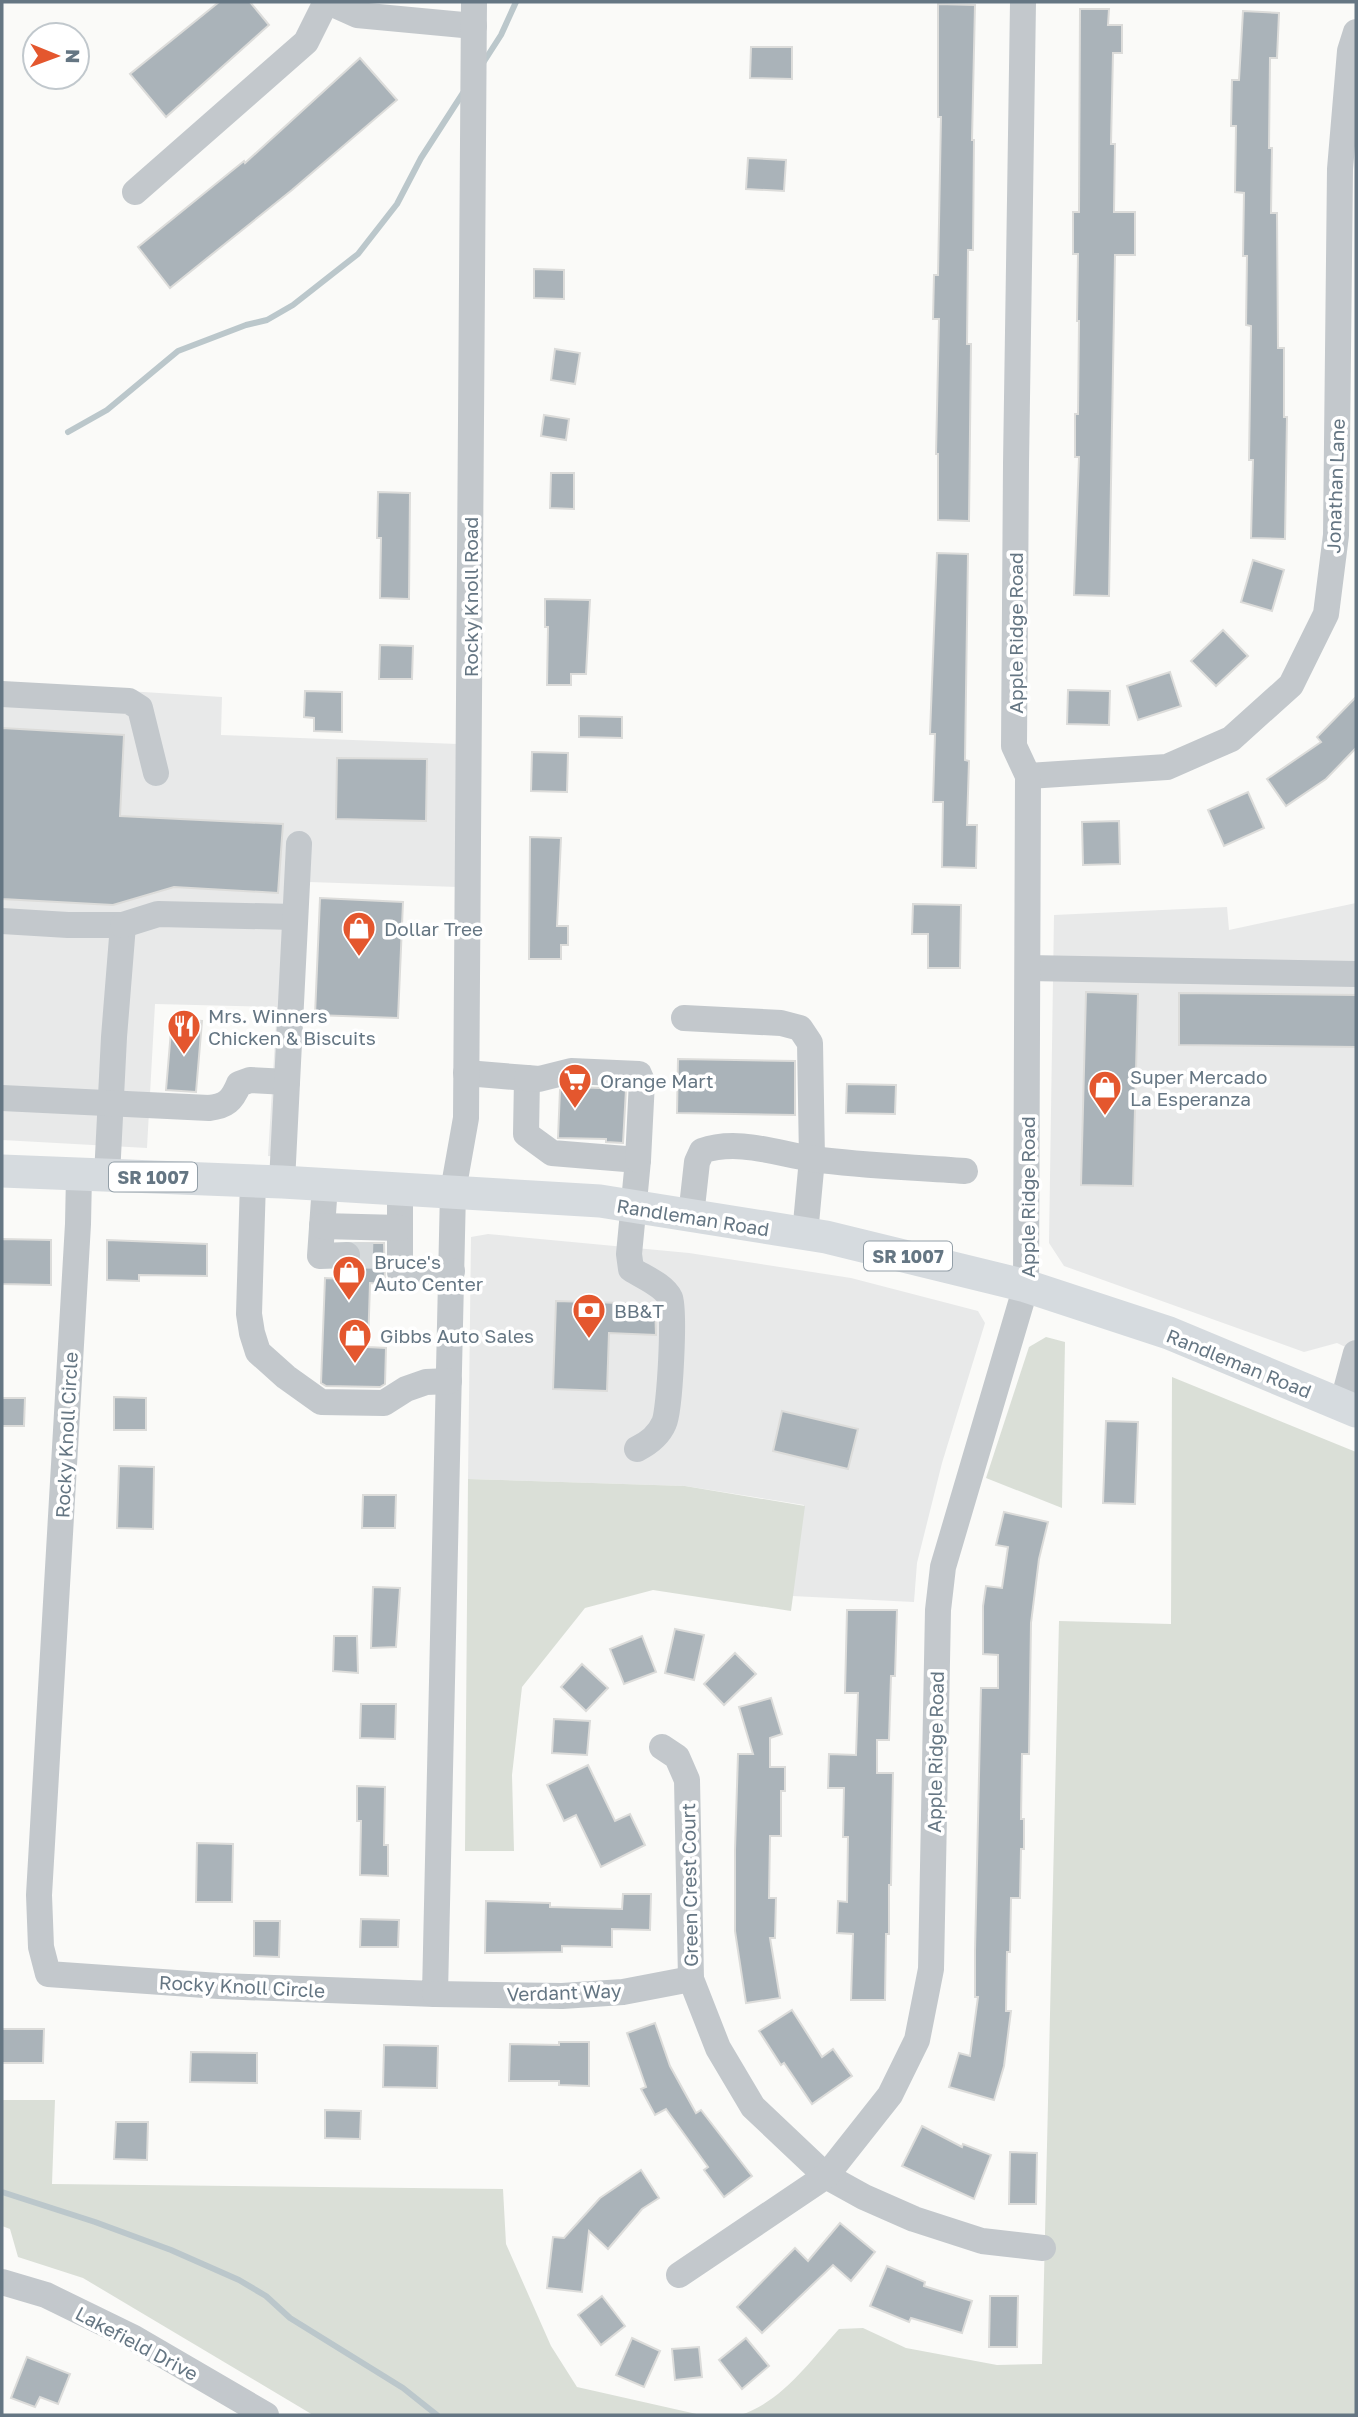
<svg xmlns="http://www.w3.org/2000/svg" width="1358" height="2417" font-family="'Golos Text',sans-serif">
<rect width="100%" height="100%" fill="#fafaf8"/>
<g fill="#e8e9e9">
<polygon points="2,683 222,697 221,735 458,744 458,887 309,882 295,1157 268,1156 277,1007 155,1004 147,1148 2,1140"/>
<polygon points="1356,903 1356,1352 1337,1343 1304,1352 1064,1266 1049,1243 1054,915 1227,907 1229,930"/>
<polygon points="488,1234 689,1253 851,1278 978,1311 985,1323 942,1463 917,1563 914,1602 792,1596 804,1505 685,1486 468,1479 471,1237"/>
</g>
<g fill="#dadfd7">
<polygon points="1046,1337 1065,1342 1062,1508 986,1478 1029,1347"/>
<path d="M1172,1377l184,75v963h-616c42,-13 70,-54 99,-86l24,-1 43,20 91,17 45,-1 17,-743 112,3z"/>
<polygon points="468,1479 685,1486 805,1506 791,1611 653,1590 585,1608 522,1687 512,1775 514,1851 465,1851"/>
<polygon points="2,2100 55,2100 52,2184 503,2189 506,2244 551,2346 577,2387 701,2415 313,2415 83,2278 18,2257 10,2229 2,2226"/>
</g>
<g fill="none" stroke-linecap="round" stroke-linejoin="round">
<g stroke="#bbc7cb" stroke-width="6">
<polyline points="483,63 501,35 516,2"/>
<polyline points="68,432 107,410 178,351 246,325 267,320 293,305 358,254 397,204 421,158 463,93"/>
<polyline points="2,2192 95,2222 171,2250 239,2280 266,2296 290,2318 403,2388 437,2415"/>
</g>
</g>
<g fill="#aab3b9" stroke="#dcdcda" stroke-width="2">
<polygon points="219,2 250,2 269,25 166,117 130,74"/>
<polygon points="938,4 975,5 972,140 974,140 973,250 968,250 967,344 971,344 969,521 938,520 938,454 936,454 939,319 933,319 934,275 938,275 941,117 938,117"/>
<polygon points="1080,9 1109,9 1108,25 1122,25 1122,53 1113,53 1111,144 1115,144 1114,212 1135,212 1135,255 1115,255 1109,596 1074,595 1079,457 1075,457 1075,414 1078,414 1079,321 1077,321 1078,254 1073,254 1073,212 1079,212"/>
<polygon points="1243,11 1279,13 1277,58 1270,58 1269,148 1272,148 1271,213 1277,213 1278,348 1284,348 1284,417 1287,417 1285,539 1251,538 1253,460 1249,460 1251,326 1246,325 1247,256 1243,256 1244,193 1235,192 1236,126 1231,126 1232,80 1239,80"/>
<polygon points="751,47 792,47 792,79 750,78"/>
<polygon points="360,58 397,100 292,190 170,288 138,247 244,161 245,163"/>
<polygon points="748,158 786,160 784,191 746,189"/>
<polygon points="534,269 564,270 564,299 534,298"/>
<polygon points="555,349 580,353 575,384 551,380"/>
<polygon points="544,415 569,419 566,440 541,436"/>
<polygon points="551,473 574,473 574,509 550,508"/>
<polygon points="378,492 410,493 409,599 380,598 381,538 377,538"/>
<polygon points="937,553 968,554 965,760 969,761 967,825 977,825 976,868 942,867 943,802 933,802 935,734 930,734"/>
<polygon points="1253,560 1284,570 1272,611 1241,602"/>
<polygon points="545,599 590,600 586,674 571,674 571,685 547,685 548,627 545,627"/>
<polygon points="1223,630 1248,656 1216,686 1191,661"/>
<polygon points="380,645 413,646 412,679 379,679"/>
<polygon points="1170,672 1181,706 1138,720 1127,686"/>
<polygon points="1068,690 1110,691 1109,725 1067,724"/>
<polygon points="305,691 342,692 342,732 314,731 314,718 304,717"/>
<polygon points="1356,697 1356,748 1326,779 1286,806 1267,779 1321,742 1317,737"/>
<polygon points="579,716 622,717 622,738 579,737"/>
<polygon points="2,728 124,735 120,816 283,824 278,893 174,887 113,905 2,899"/>
<polygon points="532,752 568,753 567,792 531,791"/>
<polygon points="337,758 427,759 426,821 336,819"/>
<polygon points="1248,792 1264,828 1224,846 1208,810"/>
<polygon points="1119,821 1120,864 1083,865 1082,822"/>
<polygon points="530,837 561,838 557,926 568,926 568,945 561,945 561,959 529,959"/>
<polygon points="320,898 403,902 398,1018 315,1015"/>
<polygon points="913,904 961,905 960,968 928,968 928,934 912,934"/>
<polygon points="1086,992 1138,994 1133,1186 1081,1185"/>
<polygon points="1179,993 1356,995 1356,1047 1179,1045"/>
<polygon points="172,1019 202,1021 196,1092 166,1090"/>
<polygon points="678,1059 795,1061 795,1115 677,1113"/>
<polygon points="847,1084 896,1085 895,1114 846,1113"/>
<polygon points="573,1087 626,1089 623,1143 606,1142 606,1139 558,1138 560,1090"/>
<polygon points="2,1239 51,1240 51,1285 2,1284"/>
<polygon points="107,1240 207,1244 207,1276 139,1275 139,1281 107,1280"/>
<polygon points="356,1243 384,1243 385,1284 370,1283 368,1347 386,1348 385,1384 380,1387 326,1386 321,1383 325,1278 342,1279 343,1271 355,1269 361,1263 363,1254"/>
<polygon points="556,1301 655,1304 656,1335 609,1333 607,1391 553,1389"/>
<polygon points="114,1397 146,1398 146,1430 114,1430"/>
<polygon points="2,1398 25,1398 24,1426 2,1426"/>
<polygon points="782,1411 858,1429 848,1469 773,1451"/>
<polygon points="1106,1421 1138,1422 1135,1504 1103,1503"/>
<polygon points="119,1466 154,1467 153,1529 117,1528"/>
<polygon points="363,1495 396,1495 395,1528 362,1528"/>
<polygon points="1004,1512 1048,1522 1039,1559 1031,1623 1029,1754 1022,1754 1021,1819 1024,1819 1024,1849 1021,1849 1020,1898 1011,1898 1010,1952 1007,1952 1006,2011 1011,2011 1004,2066 994,2100 949,2087 959,2053 970,2056 978,1997 975,1997 975,1951 981,1688 998,1688 998,1655 983,1654 983,1606 986,1586 1002,1588 1008,1547 996,1545"/>
<polygon points="373,1587 400,1588 396,1647 371,1648"/>
<polygon points="847,1610 897,1610 895,1676 891,1676 889,1740 877,1740 877,1773 893,1773 891,1885 889,1885 889,1934 886,1934 885,2000 851,2000 853,1934 837,1933 838,1901 847,1902 848,1837 843,1837 844,1788 828,1788 829,1754 856,1755 858,1693 845,1693"/>
<polygon points="675,1629 704,1635 694,1680 665,1673"/>
<polygon points="334,1636 357,1636 358,1673 333,1671"/>
<polygon points="642,1636 656,1672 624,1684 610,1649"/>
<polygon points="735,1653 756,1674 724,1705 704,1684"/>
<polygon points="582,1664 608,1688 586,1711 561,1687"/>
<polygon points="771,1698 782,1734 770,1738 770,1767 785,1767 785,1791 781,1791 781,1836 770,1836 769,1898 776,1898 775,1938 770,1938 780,1998 746,2003 735,1931 735,1850 738,1754 753,1754 739,1707"/>
<polygon points="361,1704 396,1704 395,1739 360,1738"/>
<polygon points="554,1719 590,1721 587,1755 552,1753"/>
<polygon points="588,1765 615,1821 630,1814 645,1845 601,1867 576,1815 564,1821 547,1785"/>
<polygon points="357,1786 385,1787 384,1845 388,1845 388,1876 360,1875 361,1821 357,1821"/>
<polygon points="197,1843 233,1844 232,1902 196,1902"/>
<polygon points="623,1894 651,1894 650,1930 612,1929 612,1947 562,1946 562,1952 485,1953 486,1901 550,1903 550,1907 622,1909"/>
<polygon points="361,1919 399,1920 398,1947 360,1947"/>
<polygon points="254,1921 280,1921 279,1957 254,1956"/>
<polygon points="792,2010 822,2057 833,2049 852,2076 812,2104 784,2063 781,2065 759,2031"/>
<polygon points="655,2023 670,2066 696,2113 701,2110 752,2176 724,2197 704,2170 708,2167 666,2109 655,2115 641,2089 646,2087 627,2033"/>
<polygon points="2,2029 44,2029 43,2063 2,2063"/>
<polygon points="559,2042 589,2042 589,2086 559,2085 559,2081 509,2081 510,2044 559,2045"/>
<polygon points="384,2045 438,2046 437,2088 383,2087"/>
<polygon points="191,2052 257,2053 257,2083 190,2082"/>
<polygon points="325,2110 361,2111 360,2139 325,2138"/>
<polygon points="116,2122 148,2122 147,2160 114,2159"/>
<polygon points="922,2126 962,2147 963,2144 991,2155 974,2199 902,2166"/>
<polygon points="1010,2152 1037,2153 1036,2204 1009,2204"/>
<polygon points="641,2170 659,2198 642,2209 608,2249 589,2231 582,2292 547,2288 553,2237 564,2238 600,2198"/>
<polygon points="840,2223 875,2252 851,2281 833,2265 762,2333 737,2307 795,2248 808,2261"/>
<polygon points="887,2266 925,2282 924,2286 972,2301 962,2333 911,2318 909,2322 870,2306"/>
<polygon points="602,2296 625,2326 601,2345 578,2315"/>
<polygon points="990,2296 1018,2296 1017,2347 989,2347"/>
<polygon points="632,2338 660,2351 644,2387 616,2375"/>
<polygon points="746,2338 769,2366 742,2389 719,2360"/>
<polygon points="699,2347 702,2377 675,2380 672,2349"/>
<polygon points="27,2357 70,2374 58,2404 40,2397 35,2407 11,2398"/>
</g>
<g fill="none" stroke-linecap="round" stroke-linejoin="round">
<polyline stroke="#d5d9db" stroke-width="26" stroke-dasharray="26 13" stroke-linecap="butt" points="347,1255 386,1256"/>
<g stroke="#c3c8cc" stroke-width="26">
<polyline points="328,2 357,15 474,26"/>
<polyline points="135,192 306,42 326,2"/>
<polyline points="2,694 129,701 140,708 156,773"/>
<polyline points="1028,776 1167,767 1231,739 1291,685 1326,614 1336,535 1340,169 1350,51 1356,32"/>
<polyline points="2,921 68,925 123,925 114,1037 107,1176"/>
<polyline points="123,925 158,914 295,917"/>
<polyline points="1028,968 1356,974"/>
<polyline points="684,1018 781,1023 800,1028 810,1043 812,1159 805,1234"/>
<path d="M466,1073l61,5 -1,56 26,19 86,7 -9,94 2,15c12,8 33,16 39,29 5,11 0,113 -6,125 -5,12 -15,20 -27,26"/>
<polyline points="527,1078 539,1079 571,1071 639,1074 642,1081 638,1160"/>
<path d="M2,1098l207,10c17,-2 23,-7 30,-24l11,-4 37,2"/>
<polyline points="79,1175 78,1224 39,1895 41,1947 48,1974 219,1986 435,1994 453,1191 466,1118 474,2"/>
<polyline points="253,1181 249,1314 252,1333 258,1352 286,1377 321,1402 384,1403 406,1389 426,1382 449,1381"/>
<polyline points="282,1182 299,844"/>
<polyline points="325,1185 320,1256 347,1255"/>
<polyline points="400,1189 400,1272 452,1271"/>
<path d="M691,1216l6,-54 5,-11c36,-13 76,3 112,8 49,7 101,8 151,12"/>
<polyline points="322,1226 400,1228"/>
<polyline points="1342,1405 1356,1353"/>
<polyline points="662,1747 677,1757 687,1780 691,1979 718,2048 753,2107 826,2176 864,2197 914,2219 982,2241 1043,2248"/>
<polyline points="435,1994 562,1996 623,1992 691,1979"/>
<polyline points="679,2275 826,2176 890,2095 917,2040 931,1969 938,1610 943,1567 1026,1286 1028,776 1014,746 1016,464 1023,2"/>
<polyline points="2,2282 46,2295 134,2338 266,2415"/>
</g>
<polyline stroke="#d6dbdf" stroke-width="33" points="2,1171 282,1182 600,1201 826,1237 1026,1286 1169,1333 1356,1411"/>
</g>
<defs>
<symbol id="shop-pin" viewBox="-11 -11 22 30"><path d="M0 17L-7.5 6A9.5 9.5 0 1 1 7.5 6Z" fill="#e4572e" stroke="#fff"/><path d="M-5-2.5h2.3a2.7 3.5 0 0 1 5.4 0H5L5.5 6h-11ZM-1.5-2.5h3a1.5 2.3 0 0 0-3 0Z" fill="#fff"/></symbol>
<symbol id="restaurant-pin" viewBox="-11 -11 22 30"><path d="M0 17L-7.5 6A9.5 9.5 0 1 1 7.5 6Z" fill="#e4572e" stroke="#fff"/><path d="M-5-6h1v4h1v-4h1v4h1v-4h1v5L-1.5 .5V6h-2V.5L-5-1ZM5-6V6H3V1.5H1.5Q1.5-4 5-6Z" fill="#fff"/></symbol>
<symbol id="supermarket-pin" viewBox="-11 -11 22 30"><path d="M0 17L-7.5 6A9.5 9.5 0 1 1 7.5 6Z" fill="#e4572e" stroke="#fff"/><path d="M-6-5.5h2.5l.6 2H6L4.5 2H-2.5L-4.4-4H-6ZM-1.5 3.2a1.3 1.3 0 1 0 .1 0ZM3 3.2a1.3 1.3 0 1 0 .1 0Z" fill="#fff"/></symbol>
<symbol id="bank-pin" viewBox="-11 -11 22 30"><path d="M0 17L-7.5 6A9.5 9.5 0 1 1 7.5 6Z" fill="#e4572e" stroke="#fff"/><path d="M-6-4H6V4H-6ZM0-2.3a2.3 2.3 0 1 0 0 4.6a2.3 2.3 0 1 0 0-4.6Z" fill="#fff"/></symbol>
</defs>
<g fill-rule="evenodd">
<use href="#shop-pin" x="340" y="909" width="38" height="52"/>
<use href="#restaurant-pin" x="165" y="1007" width="38" height="52"/>
<use href="#supermarket-pin" x="556" y="1061" width="38" height="52"/>
<use href="#shop-pin" x="1086" y="1068" width="38" height="52"/>
<use href="#shop-pin" x="330" y="1253" width="38" height="52"/>
<use href="#bank-pin" x="570" y="1291" width="38" height="52"/>
<use href="#shop-pin" x="336" y="1316" width="38" height="52"/>
</g>
<g text-anchor="middle" dominant-baseline="central" stroke-width="7" stroke-linejoin="round" paint-order="stroke">
<g fill="#fff" stroke="#939fa8" stroke-width="2">
<rect x="109" y="1162.5" width="88" height="29" rx="5"/>
<rect x="864" y="1241.5" width="88" height="29" rx="5"/>
</g>
<g font-size="18" font-weight="bold" fill="#657683">
<text x="153" y="1177">SR 1007</text>
<text x="908" y="1256">SR 1007</text>
</g>
<g font-size="19" fill="#657683" stroke="#fff">
<text transform="translate(1335 486) rotate(-88)">Jonathan Lane</text>
<text transform="translate(470 597) rotate(-90)">Rocky Knoll Road</text>
<text transform="translate(1015 633) rotate(-90)">Apple Ridge Road</text>
<text transform="translate(1027 1197) rotate(-90)">Apple Ridge Road</text>
<text transform="translate(693 1217) rotate(9)">Randleman Road</text>
<text transform="translate(1239 1363) rotate(22)">Randleman Road</text>
<text transform="translate(66 1435) rotate(-87)">Rocky Knoll Circle</text>
<text transform="translate(935 1752) rotate(-89)">Apple Ridge Road</text>
<text transform="translate(689 1885) rotate(-91)">Green Crest Court</text>
<text transform="translate(242 1986) rotate(3)">Rocky Knoll Circle</text>
<text transform="translate(564 1992) rotate(-2)">Verdant Way</text>
<text transform="translate(137 2343) rotate(28)">Lakefield Drive</text>
</g>
<g font-size="19" fill="#657683" stroke="#fff" text-anchor="start">
<text x="384" y="928">Dollar Tree</text>
<text x="208" y="1015">Mrs. Winners<tspan x="208" dy="22">Chicken &amp; Biscuits</tspan></text>
<text x="1130" y="1076">Super Mercado<tspan x="1130" dy="22">La Esperanza</tspan></text>
<text x="600" y="1080">Orange Mart</text>
<text x="374" y="1261">Bruce's<tspan x="374" dy="22">Auto Center</tspan></text>
<text x="614" y="1310">BB&amp;T</text>
<text x="380" y="1335">Gibbs Auto Sales</text>
</g>
</g>
<rect width="1358" height="2417" fill="none" stroke="#657683" stroke-width="7"/>
<g transform="translate(56 56) rotate(91)"><circle r="33" fill="#ffffff" stroke="#c1c8cd" stroke-width="2"/>
<path d="M0-5L12 26L0 18L-12 26Z" fill="#e4572e"/>
<text y="-10" font-size="19" font-weight="bold" text-anchor="middle" fill="#657683">N</text>
</g>
</svg>
